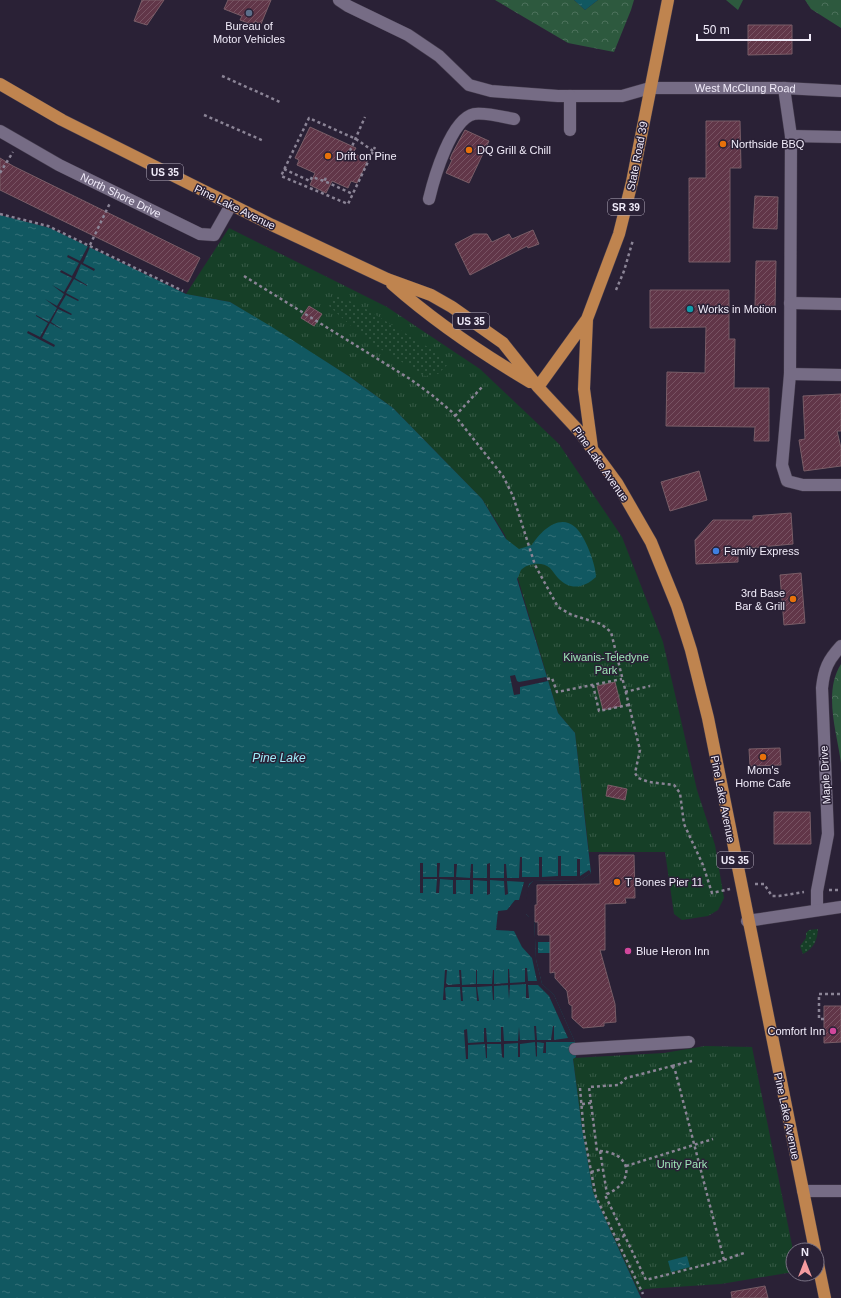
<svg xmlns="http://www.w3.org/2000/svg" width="841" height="1298" viewBox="0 0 841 1298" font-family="Helvetica,sans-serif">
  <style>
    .grass { fill: url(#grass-tufts) }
    .forest { fill: url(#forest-crowns) }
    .garden { fill: url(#garden-dots) }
    .water { fill: url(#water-ripples) }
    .pier { fill: #2a2136 }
    .building { fill: url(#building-hatch); stroke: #795d67 }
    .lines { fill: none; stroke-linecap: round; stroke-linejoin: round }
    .minor-casing { stroke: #443c4d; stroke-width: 13 }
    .major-casing { stroke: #443c4d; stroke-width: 13 }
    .path { stroke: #8b8496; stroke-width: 2.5; stroke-dasharray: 3 3; stroke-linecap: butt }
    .minor { stroke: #766c85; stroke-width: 12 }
    .major { stroke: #bf844f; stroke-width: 12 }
    .service-dot { fill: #5c6f8a; stroke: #2a2136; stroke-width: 1.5 }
    .food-dot { fill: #e8710a; stroke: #2a2136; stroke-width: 1.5 }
    .culture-dot { fill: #0f9aa8; stroke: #2a2136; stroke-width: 1.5 }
    .shop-dot { fill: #3f7fe0; stroke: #2a2136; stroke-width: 1.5 }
    .hotel-dot { fill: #d1479c; stroke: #2a2136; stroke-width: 1.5 }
    .labels { text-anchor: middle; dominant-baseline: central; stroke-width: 3; stroke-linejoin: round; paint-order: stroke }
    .shield { fill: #2a2136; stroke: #b5aebe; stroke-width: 1 }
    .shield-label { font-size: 10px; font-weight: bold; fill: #f0ebf9 }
    .poi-label { font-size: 11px; fill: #f0ebf9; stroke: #2a2136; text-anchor: start }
    .street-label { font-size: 11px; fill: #f0ebf9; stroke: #2a2136 }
    .park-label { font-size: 11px; fill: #9de5b6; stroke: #2a2136 }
    .water-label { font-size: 12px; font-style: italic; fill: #9fecf9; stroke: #2a2136 }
  </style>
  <defs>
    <pattern id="grass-tufts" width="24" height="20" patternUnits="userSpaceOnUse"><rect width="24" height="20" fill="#163f27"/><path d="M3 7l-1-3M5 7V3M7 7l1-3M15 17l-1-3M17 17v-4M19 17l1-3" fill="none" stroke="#385b47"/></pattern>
    <pattern id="forest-crowns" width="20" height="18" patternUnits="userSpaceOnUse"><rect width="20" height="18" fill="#2d593e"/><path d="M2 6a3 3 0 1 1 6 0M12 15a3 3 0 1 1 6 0" fill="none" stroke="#4c715b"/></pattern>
    <pattern id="garden-dots" width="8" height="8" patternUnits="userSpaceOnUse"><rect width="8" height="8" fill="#163f27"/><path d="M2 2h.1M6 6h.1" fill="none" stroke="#385b47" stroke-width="1.8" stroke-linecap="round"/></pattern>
    <pattern id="water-ripples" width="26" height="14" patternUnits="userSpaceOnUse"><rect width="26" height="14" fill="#115861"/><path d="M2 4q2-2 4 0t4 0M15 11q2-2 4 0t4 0" fill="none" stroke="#347078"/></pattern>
    <pattern id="building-hatch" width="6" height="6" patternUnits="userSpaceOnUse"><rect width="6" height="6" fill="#613648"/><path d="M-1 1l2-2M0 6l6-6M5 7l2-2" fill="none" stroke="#785363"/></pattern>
  </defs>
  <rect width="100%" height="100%" fill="#2a2136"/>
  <path class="grass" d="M229 228 387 307 480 369 559 444 622 537 663 642 697 790 715 845 724 898 718 910 708 916 682 920 674 914 665 852H589L575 733 558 713 505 535 482 499 393 408 350 377 230 302 186 294Z
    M705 1046 752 1047 793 1250V1272L721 1284 645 1289 639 1292 593 1192 582 1128 573 1058 664 1053Z"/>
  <path class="forest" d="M495 0H574L585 10 598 0H634L631 10 614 52 568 43Z
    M726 0H743L738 10Z
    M805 0H841V28L811 9Z
    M841 664V763C837 733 823 692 841 664Z"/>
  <path class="garden" d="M337 295 366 309 439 354 448 364 438 374 425 376 369 342 329 306 331 299Z
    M818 929C817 941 814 948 803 954L800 946 806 938V933L809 930Z"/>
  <path class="water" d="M574 0H598L585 10Z
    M0 215 50 228 186 294 230 302 272 327 350 377 393 408 482 499 506 539 519 549 532 545C540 532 559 513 575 527 585 535 596 565 596 577 584 588 570 591 558 578 555 575 553 571 550 568 543 561 527 563 521 570 520 572 519 576 517 579L558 713 575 733 591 873 581 880 533 881C524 888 526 903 526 914L529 917H534L536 959 542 984 554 995 575 1042 576 1057 573 1059 582 1128 593 1192 641 1298H0Z
    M538 942H561V953H538Z
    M687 1256 690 1267 671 1272 668 1261Z"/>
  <path class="pier" d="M88 246 90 247 83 263 95 269 94 271 81 264 75 278 87 285V286L74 279 66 293 79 300 78 301 66 295 59 307 72 314 71 315 58 309 51 322 63 330 50 323 42 338 55 345 54 347 27 333 28 331 40 337 48 323 36 316V315L49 322 57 308 45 299 57 306 64 294 52 285 64 292 72 278 60 272 61 270 72 276 79 263 67 257 68 255 80 261Z
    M515 675 517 681 519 682 546 677 548 681 520 687V694L514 695 510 676Z
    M558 856H561V876H577V859H580V876L589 870 591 873 581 880 533 881 529 884 526 899V914L529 917H534L536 959 542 984 554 995 575 1042H546V1053H543L544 1043 537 1042V1056L536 1057 535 1042 520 1044V1057H518V1043L504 1044V1058L502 1057 501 1044H487V1058H486L485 1044 468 1045V1059H466L464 1030 467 1029 468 1043 484 1042V1028H486L487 1042H501V1027H503L504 1041H518L519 1027 520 1040H535L534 1026H536L537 1040H551L553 1026H554V1040L568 1038 549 996 538 985H528L529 998H526V984L510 985 509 999 508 985 494 986V1000H493L492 986 477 987 479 1001H477L476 987H462L463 1001H461L460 987H447L445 988 446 1000H443L445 970H447L446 983 448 985 460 984 459 970H461L462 985 476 984V970H477V984H492L493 970H494V984L508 983V969H509L510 983 525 982V968H527L528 981H537L532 958 522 947 514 931 496 930 498 911 507 910 515 900H519L524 882 507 881 508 894 505 895 504 881 490 880V894L487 895V881L473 880V894H470V880H456V894H453V880L440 879 439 893H436L437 879H423V893H420V863H423V877H437V863H440L439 877H454V864H457L456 877 470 878 471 864H473V878H487V864L490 863V878H504V864H506L507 878H519L520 857H522V877H539V857H542V877L558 876Z"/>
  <path class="building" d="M142 0H164L147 25 134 21Z
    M228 0H271L261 24 255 21 253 25 240 20 242 16 224 9Z
    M748 25H792V54L748 55Z
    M706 121H740L741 168H730V262H689V178H706Z
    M310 127 356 148 353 153 368 160 357 183 351 181 348 188 332 181 326 193 310 185 315 173 297 165 299 160 295 158Z
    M465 130 489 141 469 183 446 173 452 160 450 159 452 154Z
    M0 158 13 166 200 258 188 282 0 190Z
    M755 196 778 197 777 229 753 228Z
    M533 230 539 244 528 248 527 246 470 275 455 244 474 234H487L492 242 509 234 512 239Z
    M756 261H776L775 306H755Z
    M650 290H729V339H735L734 388H769V441H754L755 427 666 426 667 372 705 373 706 327 650 328Z
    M309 306 322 314 314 326 301 318Z
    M841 394V431H837L841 448V466L804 471 799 440 805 439 803 396Z
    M699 471 707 500 670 511 661 482Z
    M791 513 793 544 738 549V562L696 564 695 540 713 520H753V516Z
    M801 573 805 623 784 625 780 575Z
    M615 682 621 706 603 710 597 686Z
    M780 748 781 765 750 766 749 749Z
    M608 785 627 789 625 800 606 796Z
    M774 812H810L811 844H774Z
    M599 855H634L635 898H625L626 903 605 904V950H600L615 1004 616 1022 604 1023V1026L583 1028 572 1018V1006L569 1004 567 991 555 978V972L550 973V935H538V922H535V905H537V885L600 884Z
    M824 1006H841V1042L824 1043Z
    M765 1286 768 1298H732L731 1292Z"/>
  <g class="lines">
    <g class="minor-casing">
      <g id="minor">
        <path id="s1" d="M339 0 348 6 408 35 439 56 469 85 491 91 558 96H622L650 88H784L841 91"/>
        <path d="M784 88 791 136 790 374 782 465 787 481 803 485H841"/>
        <path d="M570 130V96"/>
        <path id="s2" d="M0 131 59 165 200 234 214 235 231 205"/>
        <path d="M791 136 841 137"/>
        <path d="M429 199C434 178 451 119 474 114 483 112 504 117 514 119"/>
        <path d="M790 303 841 304"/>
        <path d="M790 374 841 375"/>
        <path d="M817 910V891L828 834 822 688C824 669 828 660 841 646"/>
        <path d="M747 921 841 907"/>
        <path d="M575 1049 689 1042"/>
        <path d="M803 1191H841"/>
      </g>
    </g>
    <g class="major-casing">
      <path id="major" d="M0 84 62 120 272 225 387 279 431 295 452 307 503 343 538 387 578 430 617 483 651 542 677 606 691 650 708 718 815 1250
        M392 284C435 322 481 353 530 382
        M587 319 584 389 592 448
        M538 387 587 319 619 234 632 182 668 0
        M817 1259 825 1298"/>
    </g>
    <path class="path" d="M222 76 280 102
      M204 115 264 141
      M350 151 365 117
      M373 151 356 139 309 118 281 176 348 204 375 147
      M284 169 310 181 312 177 324 181
      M0 173 13 152
      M326 178 324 181 353 194
      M0 214 48 226 183 291
      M90 245 110 203
      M244 276 410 379 432 395 452 412 503 476 513 496 535 565 558 607 572 615 601 624 611 632 640 750 635 773 638 778 649 782 674 785 680 793 684 824 703 865 712 893 730 889
      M616 290 624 271 633 240
      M455 416 483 386
      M547 679 552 678 557 692 622 679
      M593 685 599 711 628 705
      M625 692 650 686
      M755 884H764L772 896H779L804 892
      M829 890H841
      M824 1019H819V994H841
      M672 1066 675 1070 724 1260 646 1280 605 1195C637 1182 632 1151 597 1151L589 1087 619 1085 626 1078Z
      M672 1066 692 1061
      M580 1088 584 1134 596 1197 643 1294
      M582 1104 591 1103
      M600 1151 607 1194
      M626 1166 713 1139
      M591 1172 603 1169
      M617 1240 624 1236
      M724 1260 744 1253"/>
    <use href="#minor" class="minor"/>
    <use href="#major" class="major"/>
  </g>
  <circle class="service-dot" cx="249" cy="13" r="4"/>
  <g class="food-dot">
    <circle cx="723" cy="144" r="4"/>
    <circle cx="469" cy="150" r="4"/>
    <circle cx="328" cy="156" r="4"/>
    <circle cx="793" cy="599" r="4"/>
    <circle cx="763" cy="757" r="4"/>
    <circle cx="617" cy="882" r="4"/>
  </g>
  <circle class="culture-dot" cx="690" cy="309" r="4"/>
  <circle class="shop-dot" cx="716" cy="551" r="4"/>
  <g class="hotel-dot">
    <circle cx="628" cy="951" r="4"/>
    <circle cx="833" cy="1031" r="4"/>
  </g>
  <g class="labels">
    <g class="shield">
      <rect x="147" y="164" width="36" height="16" rx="3"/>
      <rect x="608" y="199" width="36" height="16" rx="3"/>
      <rect x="453" y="313" width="36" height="16" rx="3"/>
      <rect x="717" y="852" width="36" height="16" rx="3"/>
    </g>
    <g class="shield-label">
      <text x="165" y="172">US 35</text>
      <text x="626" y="207">SR 39</text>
      <text x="471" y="321">US 35</text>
      <text x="735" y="860">US 35</text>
    </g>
    <g class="poi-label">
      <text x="249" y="26" text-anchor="middle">Bureau of<tspan x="249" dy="13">Motor Vehicles</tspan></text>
      <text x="731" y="144">Northside BBQ</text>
      <text x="477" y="150">DQ Grill &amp; Chill</text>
      <text x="336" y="156">Drift on Pine</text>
      <text x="698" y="309">Works in Motion</text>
      <text x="724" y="551">Family Express</text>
      <text x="785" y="593" text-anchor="end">3rd Base<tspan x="785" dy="13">Bar &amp; Grill</tspan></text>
      <text x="763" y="770" text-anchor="middle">Mom's<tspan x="763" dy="13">Home Cafe</tspan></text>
      <text x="625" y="882">T Bones Pier 11</text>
      <text x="636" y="951">Blue Heron Inn</text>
      <text x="825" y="1031" text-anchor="end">Comfort Inn</text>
    </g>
    <g class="street-label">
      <text stroke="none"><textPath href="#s1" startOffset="435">West McClung Road</textPath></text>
      <text transform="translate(637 156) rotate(-79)">State Road 39</text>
      <text stroke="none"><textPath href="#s2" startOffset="137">North Shore Drive</textPath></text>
      <text transform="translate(235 207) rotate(26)">Pine Lake Avenue</text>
      <text transform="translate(601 464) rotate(55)">Pine Lake Avenue</text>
      <text transform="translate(825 775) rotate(-93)">Maple Drive</text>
      <text transform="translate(723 799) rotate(79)">Pine Lake Avenue</text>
      <text transform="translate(787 1116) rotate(78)">Pine Lake Avenue</text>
    </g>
    <g class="park-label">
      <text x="606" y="657">Kiwanis-Teledyne<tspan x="606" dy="13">Park</tspan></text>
      <text x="682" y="1164">Unity Park</text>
    </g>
    <g class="water-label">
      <text x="279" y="758">Pine Lake</text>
    </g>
  </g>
  <g transform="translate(805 1262)"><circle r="19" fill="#2a2136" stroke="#797284"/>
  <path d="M0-3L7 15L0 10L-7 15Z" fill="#f59b9f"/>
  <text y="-6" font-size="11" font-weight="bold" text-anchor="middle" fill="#f0ebf9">N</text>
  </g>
  <path d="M697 34v6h113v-6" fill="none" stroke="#f0ebf9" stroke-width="2"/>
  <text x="703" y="34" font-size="12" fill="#f0ebf9" stroke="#2a2136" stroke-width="3" paint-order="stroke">50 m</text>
</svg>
